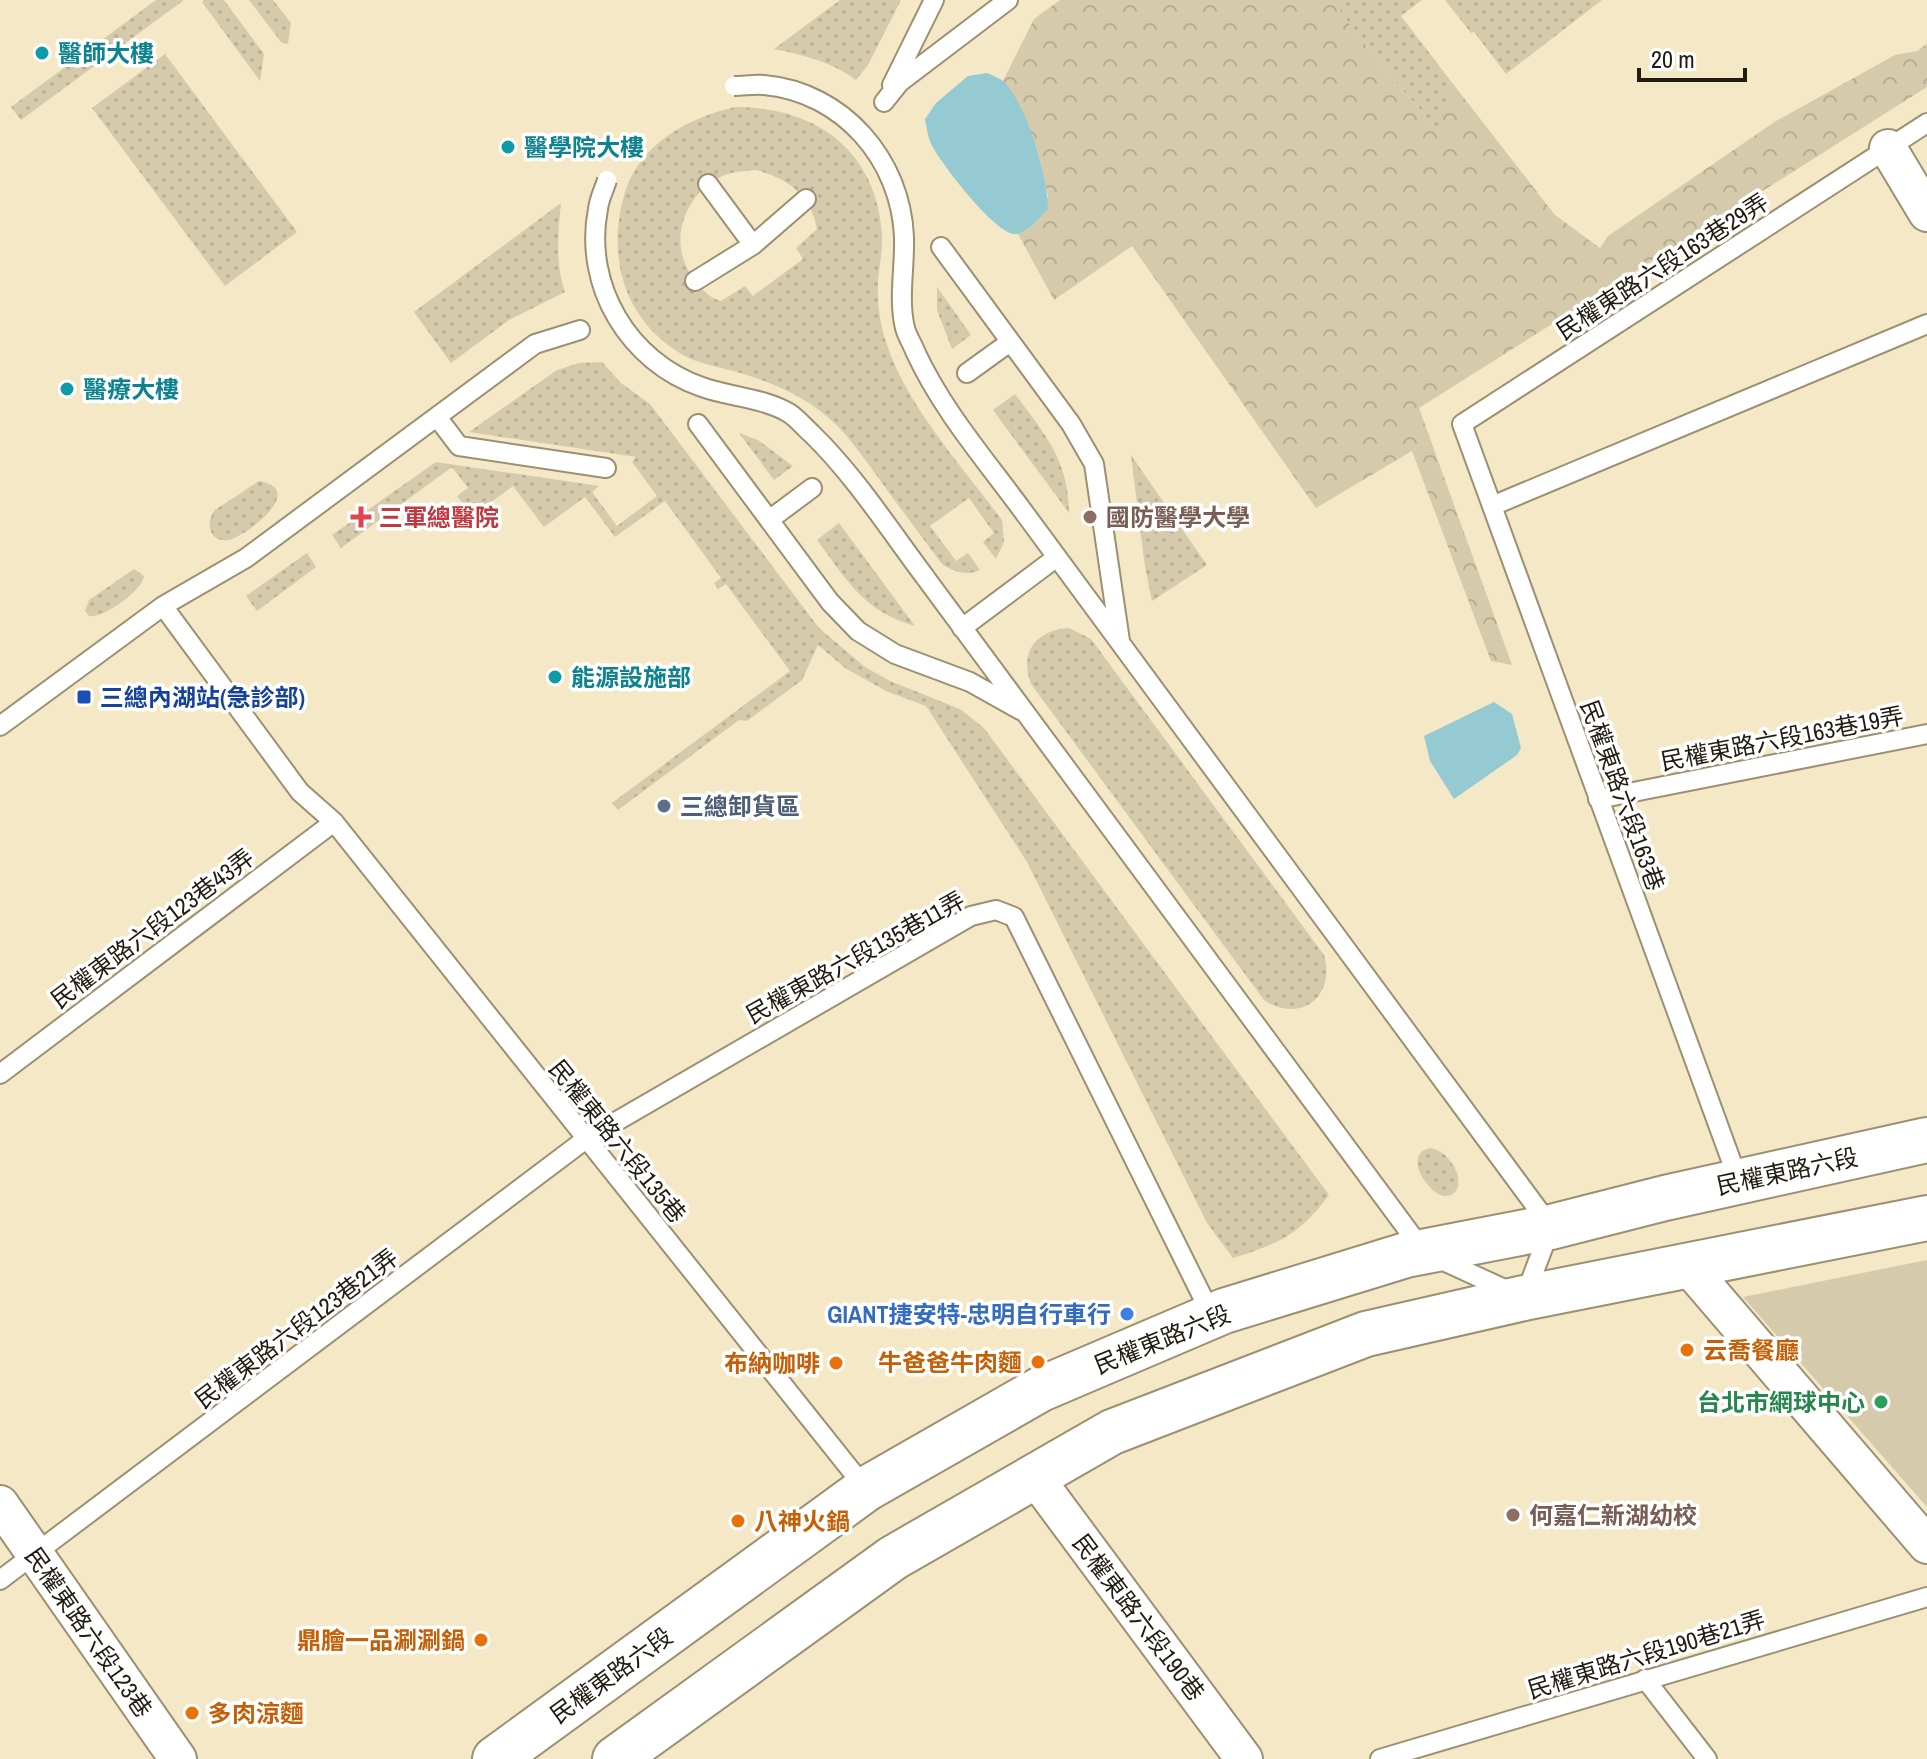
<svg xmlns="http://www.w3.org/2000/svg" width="1927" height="1759" viewBox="0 0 1927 1759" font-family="'Archivo Narrow','Noto Sans TC',sans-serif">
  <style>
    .grass { fill: url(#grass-dots); fill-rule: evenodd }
    .forest { fill: url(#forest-crowns) }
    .park { fill: #d5caac }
    .water { fill: #95cad2 }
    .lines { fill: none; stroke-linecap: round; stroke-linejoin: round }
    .lane-casing { stroke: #9c9072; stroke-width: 22 }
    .street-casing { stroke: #9c9072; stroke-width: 40 }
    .secondary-casing { stroke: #9c9072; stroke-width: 48 }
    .lane { stroke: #fff; stroke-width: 18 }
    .street { stroke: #fff; stroke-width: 36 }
    .secondary { stroke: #fff; stroke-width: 44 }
    .lane-bridge-casing { stroke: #9c9072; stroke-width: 22; stroke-linecap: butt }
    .lane-bridge { stroke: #fff; stroke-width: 18 }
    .culture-dot { fill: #0f9aa8; stroke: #fff; stroke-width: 3 }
    .health-dot { fill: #e0444e; stroke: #fff; stroke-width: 3 }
    .education-dot { fill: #8d6e63; stroke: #fff; stroke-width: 3 }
    .transit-dot { fill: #1a4fb4; stroke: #fff; stroke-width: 3 }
    .service-dot { fill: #5c6f8a; stroke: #fff; stroke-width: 3 }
    .shop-dot { fill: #3f7fe0; stroke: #fff; stroke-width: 3 }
    .food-dot { fill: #e8710a; stroke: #fff; stroke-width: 3 }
    .leisure-dot { fill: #2e9e5b; stroke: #fff; stroke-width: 3 }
    .labels { text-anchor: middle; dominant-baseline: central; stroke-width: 7; stroke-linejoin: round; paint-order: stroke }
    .culture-label { font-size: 24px; font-weight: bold; fill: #0d838f; stroke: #fff; text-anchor: start }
    .street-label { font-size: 24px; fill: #211c10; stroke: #fff }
    .health-label { font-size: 24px; font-weight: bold; fill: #be3a42; stroke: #fff; text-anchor: start }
    .education-label { font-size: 24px; font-weight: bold; fill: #785e54; stroke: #fff; text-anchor: start }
    .transit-label { font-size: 24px; font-weight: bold; fill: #164399; stroke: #fff; text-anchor: start }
    .service-label { font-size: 24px; font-weight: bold; fill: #4e5e75; stroke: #fff; text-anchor: start }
    .shop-label { font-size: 24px; font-weight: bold; fill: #366cbe; stroke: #fff; text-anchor: end }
    .food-label { font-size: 24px; font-weight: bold; fill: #c56008; stroke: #fff; text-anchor: start }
    .leisure-label { font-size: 24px; font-weight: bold; fill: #27864d; stroke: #fff; text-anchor: end }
  </style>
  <defs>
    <pattern id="grass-dots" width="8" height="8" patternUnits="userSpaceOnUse" patternTransform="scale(2)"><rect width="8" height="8" fill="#d5caac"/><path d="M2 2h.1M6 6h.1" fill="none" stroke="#b7ad93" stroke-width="1.8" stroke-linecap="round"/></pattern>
    <pattern id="forest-crowns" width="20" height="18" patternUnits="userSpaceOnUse" patternTransform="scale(2)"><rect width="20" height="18" fill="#d5caac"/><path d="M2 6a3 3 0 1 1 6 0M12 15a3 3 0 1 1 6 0" fill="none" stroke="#b7ad93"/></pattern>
  </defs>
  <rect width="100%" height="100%" fill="#f4e8c7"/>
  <path class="grass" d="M156 0H184L21 120 11 107Z
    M204 0H224L264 54 260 81 202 2Z
    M249 0H273L291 23 288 44 281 42Z
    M840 0H901L868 65 856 80C832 62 803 55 774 49Z
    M1331 0H1422L1401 16 1450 80 1441 133 1392 78Z
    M1445 0H1602L1506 74 1474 32 1471 33Z
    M165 54 297 232 225 286 92 108Z
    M735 107C815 107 876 149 882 234 883 250 879 266 878 282 877 302 880 324 886 342 907 407 962 466 1002 520L1004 542 996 559 983 542 994 533 969 498 930 526 956 561 968 553 980 570C967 576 954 572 942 564 920 535 898 505 877 476 863 457 849 436 831 420 805 396 773 383 740 373 721 367 701 365 683 355 623 320 606 255 625 192 641 143 688 118 735 107ZM756 170C788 178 811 196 817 229L796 248 803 259 753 296 745 286 721 301C707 297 697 285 690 273 667 237 688 190 725 175 735 171 746 171 756 170Z
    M561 203C558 234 555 263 565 292L509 320 451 363 414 312Z
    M937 287 971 335 952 349 937 310Z
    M602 362 621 383 650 404 819 628 865 667 890 681 960 709 984 728 1329 1195C1299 1235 1280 1243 1233 1258L1207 1223 1027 862 926 706 886 691 845 668 818 645 802 680 747 721 739 720 618 810 612 803 790 671 726 584 718 589 714 583 721 578 665 501 615 537 585 497 544 527 513 486 472 516 457 496 468 488 452 467 341 548 332 535 436 462 599 486 592 492 617 526 657 496 632 462 636 457 469 432 557 370 579 363Z
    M1015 394C1044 433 1069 461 1069 513L993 410Z
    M739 433 758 440 793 466 774 480Z
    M1131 455 1207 565 1152 601 1145 567Z
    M259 481C309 489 244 538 228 540 209 543 205 522 215 510Z
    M839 523 915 626C863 611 848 581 817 540Z
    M307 553 316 567 257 611 246 596Z
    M134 569 144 576C143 590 103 619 89 616L85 611 89 600Z
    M1069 628 1091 639 1324 955C1336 997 1300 1024 1264 1000L1031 684C1019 652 1036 630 1069 628Z
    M1430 1148C1440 1150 1445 1154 1451 1162 1471 1189 1447 1209 1429 1186 1421 1177 1416 1169 1418 1157L1422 1151Z"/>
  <path class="forest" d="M1060 0H1331L1392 78 1440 132 1450 80 1555 215 1600 248 1608 236 1776 121 1895 55 1917 51 1927 44V87L1419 408 1512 665 1491 661 1412 451 1316 508 1132 246 1054 300 1018 234 1034 223 1048 197 1038 152 1020 109 1003 81 1034 19Z"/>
  <path class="park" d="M1927 1260V1507L1743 1297Z"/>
  <path class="water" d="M987 73C993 76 1000 78 1004 82 1027 105 1048 177 1048 209 1040 217 1026 235 1014 234 994 232 944 167 934 149 928 140 927 129 925 119L936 103 968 76Z
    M1494 702 1512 714 1521 748 1517 755 1454 799 1430 761 1424 736Z"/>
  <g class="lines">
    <g class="lane-casing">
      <path id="lane" d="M892 85 934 0
        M884 102 900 82 1008 0
        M708 184 753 245
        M941 247 1071 424 1094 464 1120 641
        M695 281 753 245 806 199
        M967 373 1010 342
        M437 417 459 446 606 468
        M698 424 830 602 858 631 895 654 970 682 1020 710
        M1492 506 1927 324
        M769 520 812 488
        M925 577 1424 1252 1524 1298 1551 1227 1020 507
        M163 606 300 792 334 822 866 1489
        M962 628 1057 557
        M0 726 163 606 246 558 535 344 580 330
        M1598 799 1927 734
        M0 1074 334 822
        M1739 1182 1462 424 1927 123
        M0 1580 586 1139 971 916 996 910 1014 917 1212 1316
        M1645 1679 1707 1759
        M1380 1759 1927 1597"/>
    </g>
    <g class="street-casing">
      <path id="street" d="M1888 148 1927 213
        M1687 1265 1927 1545
        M1034 1476 1244 1759
        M0 1504 178 1759"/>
    </g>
    <g class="secondary-casing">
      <path id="secondary" d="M495 1759 866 1489 1041 1389 1224 1311 1406 1255 1551 1227 1665 1198 1927 1140
        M615 1759 893 1558 1112 1432 1366 1334 1524 1298 1927 1218"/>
    </g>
    <use href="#lane" class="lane"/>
    <use href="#street" class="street"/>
    <use href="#secondary" class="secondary"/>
    <g class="lane-bridge-casing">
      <path id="lane-bridge" d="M734 86C744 86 754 84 764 85 843 92 901 160 904 237 905 267 898 299 905 328 907 336 912 343 915 351 941 408 983 457 1020 507
        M607 180C604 190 599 199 598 209 583 286 629 362 702 387 730 397 764 398 789 413 797 418 805 428 812 434 855 476 889 529 925 577"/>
    </g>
    <use href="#lane-bridge" class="lane-bridge"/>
  </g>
  <g class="culture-dot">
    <circle cx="42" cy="53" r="8"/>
    <circle cx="508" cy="147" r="8"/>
    <circle cx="67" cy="389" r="8"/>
    <circle cx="555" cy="677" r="8"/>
  </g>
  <path class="health-dot" d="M357 505h8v8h8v8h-8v8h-8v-8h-8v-8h8z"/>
  <g class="education-dot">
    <circle cx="1090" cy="517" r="8"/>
    <circle cx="1513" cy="1515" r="8"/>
  </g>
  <rect class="transit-dot" x="76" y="689" width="16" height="16" rx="4"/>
  <circle class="service-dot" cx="664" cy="806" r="8"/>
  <circle class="shop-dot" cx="1127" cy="1314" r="8"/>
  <g class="food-dot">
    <circle cx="1687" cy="1350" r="8"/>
    <circle cx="1038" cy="1362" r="8"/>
    <circle cx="836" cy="1363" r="8"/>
    <circle cx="738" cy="1521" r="8"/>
    <circle cx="481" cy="1640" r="8"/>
    <circle cx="192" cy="1713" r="8"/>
  </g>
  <circle class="leisure-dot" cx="1881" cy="1402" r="8"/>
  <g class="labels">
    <g class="culture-label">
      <text x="58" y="53">醫師大樓</text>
      <text x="524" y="147">醫學院大樓</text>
      <text x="83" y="389">醫療大樓</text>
      <text x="571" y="677">能源設施部</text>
    </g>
    <g class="street-label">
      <text transform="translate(1662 266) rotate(-33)">民權東路六段163巷29弄</text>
      <text transform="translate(1782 738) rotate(-11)">民權東路六段163巷19弄</text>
      <text transform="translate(1623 795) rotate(70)">民權東路六段163巷</text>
      <text transform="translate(152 928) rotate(-37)">民權東路六段123巷43弄</text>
      <text transform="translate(855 957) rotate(-29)">民權東路六段135巷11弄</text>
      <text transform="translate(618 1141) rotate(51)">民權東路六段135巷</text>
      <text transform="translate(1787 1171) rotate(-12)">民權東路六段</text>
      <text transform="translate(296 1328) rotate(-37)">民權東路六段123巷21弄</text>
      <text transform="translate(1162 1339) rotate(-22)">民權東路六段</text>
      <text transform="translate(1139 1617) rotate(53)">民權東路六段190巷</text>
      <text transform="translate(89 1632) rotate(55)">民權東路六段123巷</text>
      <text transform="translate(1646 1654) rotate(-17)">民權東路六段190巷21弄</text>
      <text transform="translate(611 1675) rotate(-36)">民權東路六段</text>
    </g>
    <g class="health-label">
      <text x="379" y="517">三軍總醫院</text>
    </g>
    <g class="education-label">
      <text x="1106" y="517">國防醫學大學</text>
      <text x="1529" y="1515">何嘉仁新湖幼校</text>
    </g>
    <g class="transit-label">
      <text x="100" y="697">三總內湖站(急診部)</text>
    </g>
    <g class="service-label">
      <text x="680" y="806">三總卸貨區</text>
    </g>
    <g class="shop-label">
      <text x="1111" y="1314">GIANT捷安特-忠明自行車行</text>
    </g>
    <g class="food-label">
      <text x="1703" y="1350">云喬餐廳</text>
      <text x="1022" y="1362" text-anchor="end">牛爸爸牛肉麵</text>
      <text x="820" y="1363" text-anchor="end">布納咖啡</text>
      <text x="754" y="1521">八神火鍋</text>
      <text x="465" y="1640" text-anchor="end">鼎膾一品涮涮鍋</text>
      <text x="208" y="1713">多肉涼麵</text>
    </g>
    <g class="leisure-label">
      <text x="1865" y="1402">台北市網球中心</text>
    </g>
  </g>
  <path d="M1639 68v12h106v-12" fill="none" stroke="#211c10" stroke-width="4"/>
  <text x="1651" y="68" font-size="24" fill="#211c10" stroke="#ffffff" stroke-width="6" paint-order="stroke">20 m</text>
</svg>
